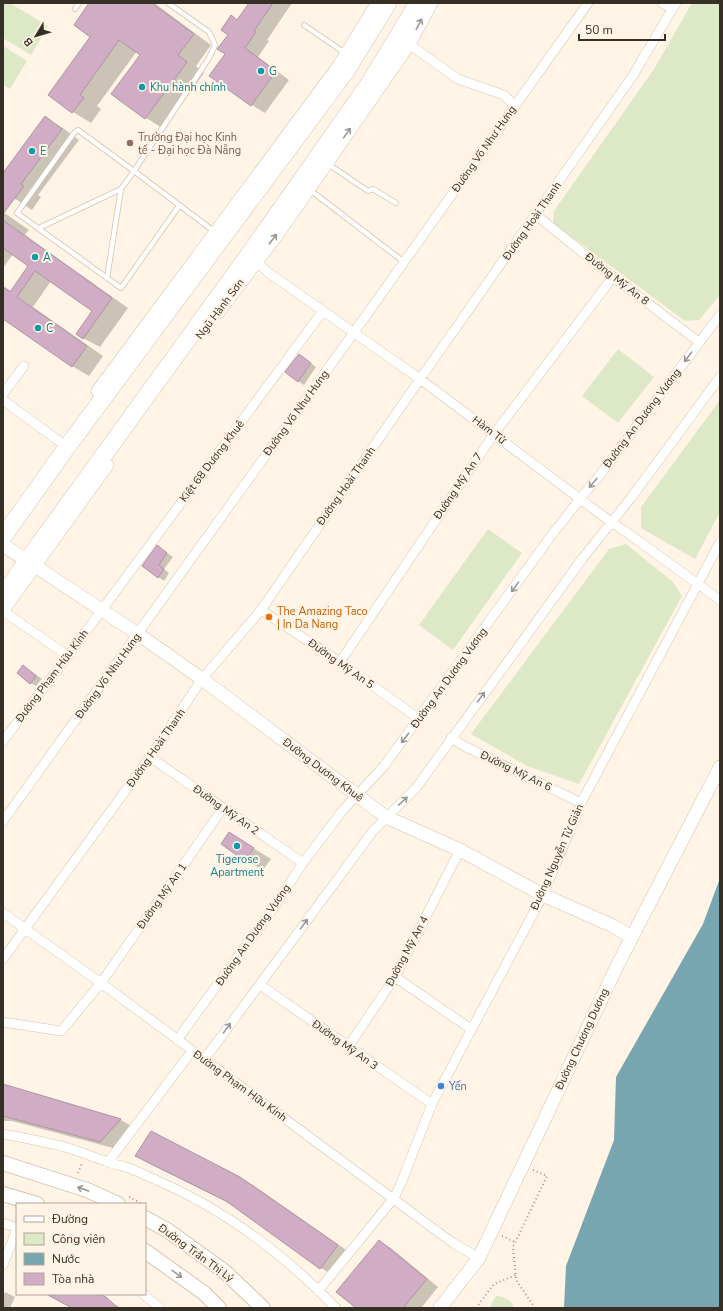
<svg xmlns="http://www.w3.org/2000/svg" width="723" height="1311" viewBox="0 0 723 1311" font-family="'Nunito Sans',sans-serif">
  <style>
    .green { fill: #dce8c6 }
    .water { fill: #77a6b1 }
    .shadow { fill: #0003 }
    .building { fill: #d1adc5; stroke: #ad93a4 }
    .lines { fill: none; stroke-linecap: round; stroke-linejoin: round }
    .lane-casing { stroke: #d4c3ab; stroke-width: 6 }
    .street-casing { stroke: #d4c3ab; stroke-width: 10 }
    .secondary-casing { stroke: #d4c3ab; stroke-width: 14 }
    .primary-casing { stroke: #d4c3ab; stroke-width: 16 }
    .highway-casing { stroke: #d4c3ab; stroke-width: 18 }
    .path { stroke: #a1988b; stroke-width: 2; stroke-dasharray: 1 3; stroke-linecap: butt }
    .lane { stroke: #fff; stroke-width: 4.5 }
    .street { stroke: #fff; stroke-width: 9 }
    .secondary { stroke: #fff; stroke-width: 13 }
    .primary { stroke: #fff; stroke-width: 14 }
    .highway { stroke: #fff; stroke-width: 17 }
    .oneway { stroke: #9a9792 }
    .culture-dot { fill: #0f9aa8; stroke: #fff4e5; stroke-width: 1.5 }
    .education-dot { fill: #8d6e63; stroke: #fff4e5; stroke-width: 1.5 }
    .food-dot { fill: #e8710a; stroke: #fff4e5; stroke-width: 1.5 }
    .shop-dot { fill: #3f7fe0; stroke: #fff4e5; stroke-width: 1.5 }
    .labels { text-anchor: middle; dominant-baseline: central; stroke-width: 4; stroke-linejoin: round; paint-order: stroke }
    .culture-label { font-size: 11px; fill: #0d838f; stroke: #fff4e5; text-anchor: start }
    .education-label { font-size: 11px; fill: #785e54; stroke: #fff4e5; text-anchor: start }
    .street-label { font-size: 11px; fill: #362f25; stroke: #fff4e5 }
    .food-label { font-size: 11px; fill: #c56008; stroke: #fff4e5; text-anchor: start }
    .shop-label { font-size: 11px; fill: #366cbe; stroke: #fff4e5; text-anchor: start }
  </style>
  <rect width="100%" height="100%" fill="#fff4e5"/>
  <path class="green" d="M3 3H10L48 26 31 55 3 38Z
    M692 3H720V295L699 320 685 321 553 223 554 211 654 69Z
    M3 46 27 61 10 89 3 85Z
    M618 349 654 377 618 423 582 396Z
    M720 400V512L695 559 641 528V507Z
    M488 529 522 553 453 650 419 625Z
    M626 544 673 582 682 596 579 784 527 766 471 734 609 549Z
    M496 1296C503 1296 512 1300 514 1308H489Z"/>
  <path class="water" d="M720 878V1308H564L566 1266 614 1140 616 1077 703 924Z"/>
  <path class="shadow" d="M90 3H154L211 45 196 66 204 73 164 129 146 118 112 94 141 54 137 51 97 106 101 109 91 123 73 112 49 95 91 36Z
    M250 3H292L267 40 269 41 258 57 289 80 265 113 252 105 226 54 231 17 238 21Z
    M45 118 63 128 79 140 38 195 41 197 32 210 3 191V174Z
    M3 212 29 230 25 235 128 308 100 347 83 338 93 311 51 281 33 307 103 356 89 376 72 366 3 317V286L11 291 29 265 13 254 3 268Z
    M305 359 316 367 304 385 298 381Z
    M163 550 173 557 164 569 169 573 164 581 143 566Z
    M24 666 42 679 36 686 30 683Z
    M247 844 271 859 263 870 245 860Z
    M3 1086 121 1120 133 1127 113 1148 12 1121H3Z
    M148 1163 240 1178 253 1185 349 1252 333 1275 321 1268 231 1204Z
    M379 1241 391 1248 438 1287 421 1308H358Z
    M5 1292 15 1297 10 1308H3V1297Z
    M47 1294H97L121 1308H73Z"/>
  <path class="building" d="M89 3H152L194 34 178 55 187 62 145 119 111 94 140 55 119 40 80 95 84 98 72 113 48 95 90 37 74 25Z
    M249 3H273L254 31 256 32 245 48 276 71 251 106 209 76 225 54 217 49 228 35 221 30 231 15 237 20Z
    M45 116 62 129 21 184 24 186 3 214V173Z
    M3 220 112 298 83 339 76 334 92 311 35 271 17 297 87 346 72 367 3 319V287L10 292 28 266 3 248Z
    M299 354 311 363 298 382 285 372Z
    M157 545 167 553 159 565 164 569 158 578 142 566Z
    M23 665 36 676 30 684 17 673Z
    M229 832 254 848 245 861 221 844Z
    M3 1084 121 1119 100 1142 3 1116Z
    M151 1131 240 1177 338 1245 320 1269 226 1201 135 1156Z
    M379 1240 427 1279 403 1308H356L336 1292Z
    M46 1294H99L106 1297 118 1308H72Z"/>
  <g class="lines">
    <g class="lane-casing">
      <path id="lane" d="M168 3 209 32 215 45 209 58 134 171 215 232
        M75 9 79 3
        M304 25 345 53
        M328 164 368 191 373 189 396 203
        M310 190 404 262
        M39 228 121 189 134 171 78 130 74 133 17 213 121 288 179 206
        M107 278 121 189"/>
    </g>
    <g class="street-casing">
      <path id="street" d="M662 3 672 9
        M409 44 458 79 504 95 515 106
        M536 215 613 277 699 342
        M256 262 269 273 420 379 611 522 629 534 720 600
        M3 394 24 366
        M3 400 67 447
        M261 610 340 662 419 719
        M3 611 68 656
        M340 662 494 434 613 277
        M451 738 464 746 581 803
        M3 741 56 672 323 311
        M150 757 303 863
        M3 821 365 317 588 3
        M3 913 101 983 453 1243 479 1258
        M3 959 150 757 202 679 261 610 420 379 632 77 676 3
        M395 977 471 1029
        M260 985 432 1104
        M3 1022 61 1031 101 983 223 808
        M177 1040 272 910 303 863 343 810 384 766 551 536 580 499 600 475 720 315
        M348 1047 395 977 460 850
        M204 1060 373 831 416 788 582 559 631 498 720 377
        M3 1134C25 1138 47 1142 68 1148 81 1152 93 1157 105 1161 112 1164 119 1165 126 1167 135 1170 145 1175 154 1179 222 1208 284 1254 336 1308
        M108 1162 192 1051
        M3 1223 17 1228
        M3 1265 17 1229
        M318 1291 394 1198 400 1186 432 1104 543 895 581 803 720 542
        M143 1294 160 1308"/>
    </g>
    <g class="secondary-casing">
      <path id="secondary" d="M218 312 276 236 409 44 431 3
        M98 391 339 66 378 3
        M3 545 138 634 202 679 386 817 460 850 543 895 613 926 632 937
        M3 610 107 465
        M440 1308 479 1258 617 966 720 767"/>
    </g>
    <g class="primary-casing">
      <path id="primary" d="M3 1163 87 1190 118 1204
        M3 1194 37 1204
        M145 1218 167 1230 224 1271 263 1308
        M145 1251 204 1293 219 1308"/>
    </g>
    <g class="highway-casing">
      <path id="highway" d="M3 537 67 447 346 71 388 3
        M3 596 27 561 248 256 369 84 418 3"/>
    </g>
    <path class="path" d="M533 1170 547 1176 513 1247 516 1280 535 1308
      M78 1173 82 1163
      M129 1197 143 1204
      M502 1236 515 1242
      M476 1308 494 1284 516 1275"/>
    <use href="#lane" class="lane"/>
    <use href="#street" class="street"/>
    <use href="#secondary" class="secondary"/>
    <use href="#primary" class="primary"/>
    <use href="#highway" class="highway"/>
  </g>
  <defs><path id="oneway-shaft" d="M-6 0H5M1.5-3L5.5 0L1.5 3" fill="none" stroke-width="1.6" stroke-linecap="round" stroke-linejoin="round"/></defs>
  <g class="oneway">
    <use href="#oneway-shaft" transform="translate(419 24) rotate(-62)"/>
    <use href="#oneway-shaft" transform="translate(347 133) rotate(-55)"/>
    <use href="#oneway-shaft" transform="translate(273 239) rotate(-53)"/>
    <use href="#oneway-shaft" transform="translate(688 357) rotate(127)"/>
    <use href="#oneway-shaft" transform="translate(593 483) rotate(131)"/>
    <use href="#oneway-shaft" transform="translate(515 587) rotate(126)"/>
    <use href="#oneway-shaft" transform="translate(481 697) rotate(-54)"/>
    <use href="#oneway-shaft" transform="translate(405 738) rotate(127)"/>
    <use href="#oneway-shaft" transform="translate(403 801) rotate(-44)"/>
    <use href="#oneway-shaft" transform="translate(304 924) rotate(-54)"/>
    <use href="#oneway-shaft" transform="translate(227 1028) rotate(-54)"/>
    <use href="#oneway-shaft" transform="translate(83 1189) rotate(-161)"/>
    <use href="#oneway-shaft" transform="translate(177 1274) rotate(36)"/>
  </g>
  <g class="culture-dot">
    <circle cx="261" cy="71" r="4"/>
    <circle cx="142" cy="87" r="4"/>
    <circle cx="32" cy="151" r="4"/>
    <circle cx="35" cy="257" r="4"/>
    <circle cx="38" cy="328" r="4"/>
    <circle cx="237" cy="846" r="4"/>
  </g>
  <circle class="education-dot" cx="130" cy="143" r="4"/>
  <circle class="food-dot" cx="269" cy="617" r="4"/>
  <circle class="shop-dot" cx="441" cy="1086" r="4"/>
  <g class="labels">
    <g class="culture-label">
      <text x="269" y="71">G</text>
      <text x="150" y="87">Khu hành chính</text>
      <text x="40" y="151">E</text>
      <text x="43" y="257">A</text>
      <text x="46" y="328">C</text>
      <text x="237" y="859" text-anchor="middle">Tigerose<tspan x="237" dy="13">Apartment</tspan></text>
    </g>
    <g class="education-label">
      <text x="138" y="137">Trường Đại học Kinh<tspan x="138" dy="13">tế - Đại học Đà Nẵng</tspan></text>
    </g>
    <g class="street-label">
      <text transform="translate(484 149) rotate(-55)">Đường Võ Như Hưng</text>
      <text transform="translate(532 221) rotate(-55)">Đường Hoài Thanh</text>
      <text transform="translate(617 279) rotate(38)">Đường Mỹ An 8</text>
      <text transform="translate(220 309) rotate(-53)">Ngũ Hành Sơn</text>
      <text transform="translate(296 413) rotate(-54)">Đường Võ Như Hưng</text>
      <text transform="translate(642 418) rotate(-53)">Đường An Dương Vương</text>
      <text transform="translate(489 430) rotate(37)">Hàm Tử</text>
      <text transform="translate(212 461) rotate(-53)">Kiệt 68 Dương Khuê</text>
      <text transform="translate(346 486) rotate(-55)">Đường Hoài Thanh</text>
      <text transform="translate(458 486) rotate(-56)">Đường Mỹ An 7</text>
      <text transform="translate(341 664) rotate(35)">Đường Mỹ An 5</text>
      <text transform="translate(52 676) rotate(-53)">Đường Phạm Hữu Kính</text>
      <text transform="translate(108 676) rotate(-54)">Đường Võ Như Hưng</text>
      <text transform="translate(449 678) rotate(-54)">Đường An Dương Vương</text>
      <text transform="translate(156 748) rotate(-55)">Đường Hoài Thanh</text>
      <text transform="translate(323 770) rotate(37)">Đường Dương Khuê</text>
      <text transform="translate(516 771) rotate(26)">Đường Mỹ An 6</text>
      <text transform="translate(226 810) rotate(35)">Đường Mỹ An 2</text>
      <text transform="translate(557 857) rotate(-66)">Đường Nguyễn Tử Giản</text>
      <text transform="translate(162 896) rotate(-55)">Đường Mỹ An 1</text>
      <text transform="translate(253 935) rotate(-55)">Đường An Dương Vương</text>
      <text transform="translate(407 951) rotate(-62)">Đường Mỹ An 4</text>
      <text transform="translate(582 1039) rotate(-65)">Đường Chương Dương</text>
      <text transform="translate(345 1045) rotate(35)">Đường Mỹ An 3</text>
      <text transform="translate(240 1086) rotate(36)">Đường Phạm Hữu Kính</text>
      <text transform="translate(196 1253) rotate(36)">Đường Trần Thị Lý</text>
    </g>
    <g class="food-label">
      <text x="277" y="611">The Amazing Taco<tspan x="277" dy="13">| In Da Nang</tspan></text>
    </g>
    <g class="shop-label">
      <text x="449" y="1086">Yến</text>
    </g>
  </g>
  <rect width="723" height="1311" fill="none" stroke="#362f25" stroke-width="8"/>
  <rect x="16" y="1203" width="130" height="92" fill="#fff4e5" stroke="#afa598"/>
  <rect x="24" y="1216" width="20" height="6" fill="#ffffff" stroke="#afa598"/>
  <text x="52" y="1223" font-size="12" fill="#362f25">Đường</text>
  <rect x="24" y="1233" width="20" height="12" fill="#dce8c6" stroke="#afa598"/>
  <text x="52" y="1243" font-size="12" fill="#362f25">Công viên</text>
  <rect x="24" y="1253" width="20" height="12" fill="#77a6b1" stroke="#afa598"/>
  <text x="52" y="1263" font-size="12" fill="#362f25">Nước</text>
  <rect x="24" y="1273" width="20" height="12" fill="#d1adc5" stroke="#afa598"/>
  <text x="52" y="1283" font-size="12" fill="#362f25">Tòa nhà</text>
  <g transform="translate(36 36) rotate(232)" stroke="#fff4e5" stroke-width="3" paint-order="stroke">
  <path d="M0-3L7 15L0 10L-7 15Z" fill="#362f25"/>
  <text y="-6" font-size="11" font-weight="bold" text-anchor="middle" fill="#362f25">B</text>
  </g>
  <path d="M579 34v6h86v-6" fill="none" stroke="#362f25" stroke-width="2"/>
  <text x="585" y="34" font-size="12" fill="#362f25" stroke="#fff4e5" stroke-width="3" paint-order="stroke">50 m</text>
</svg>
